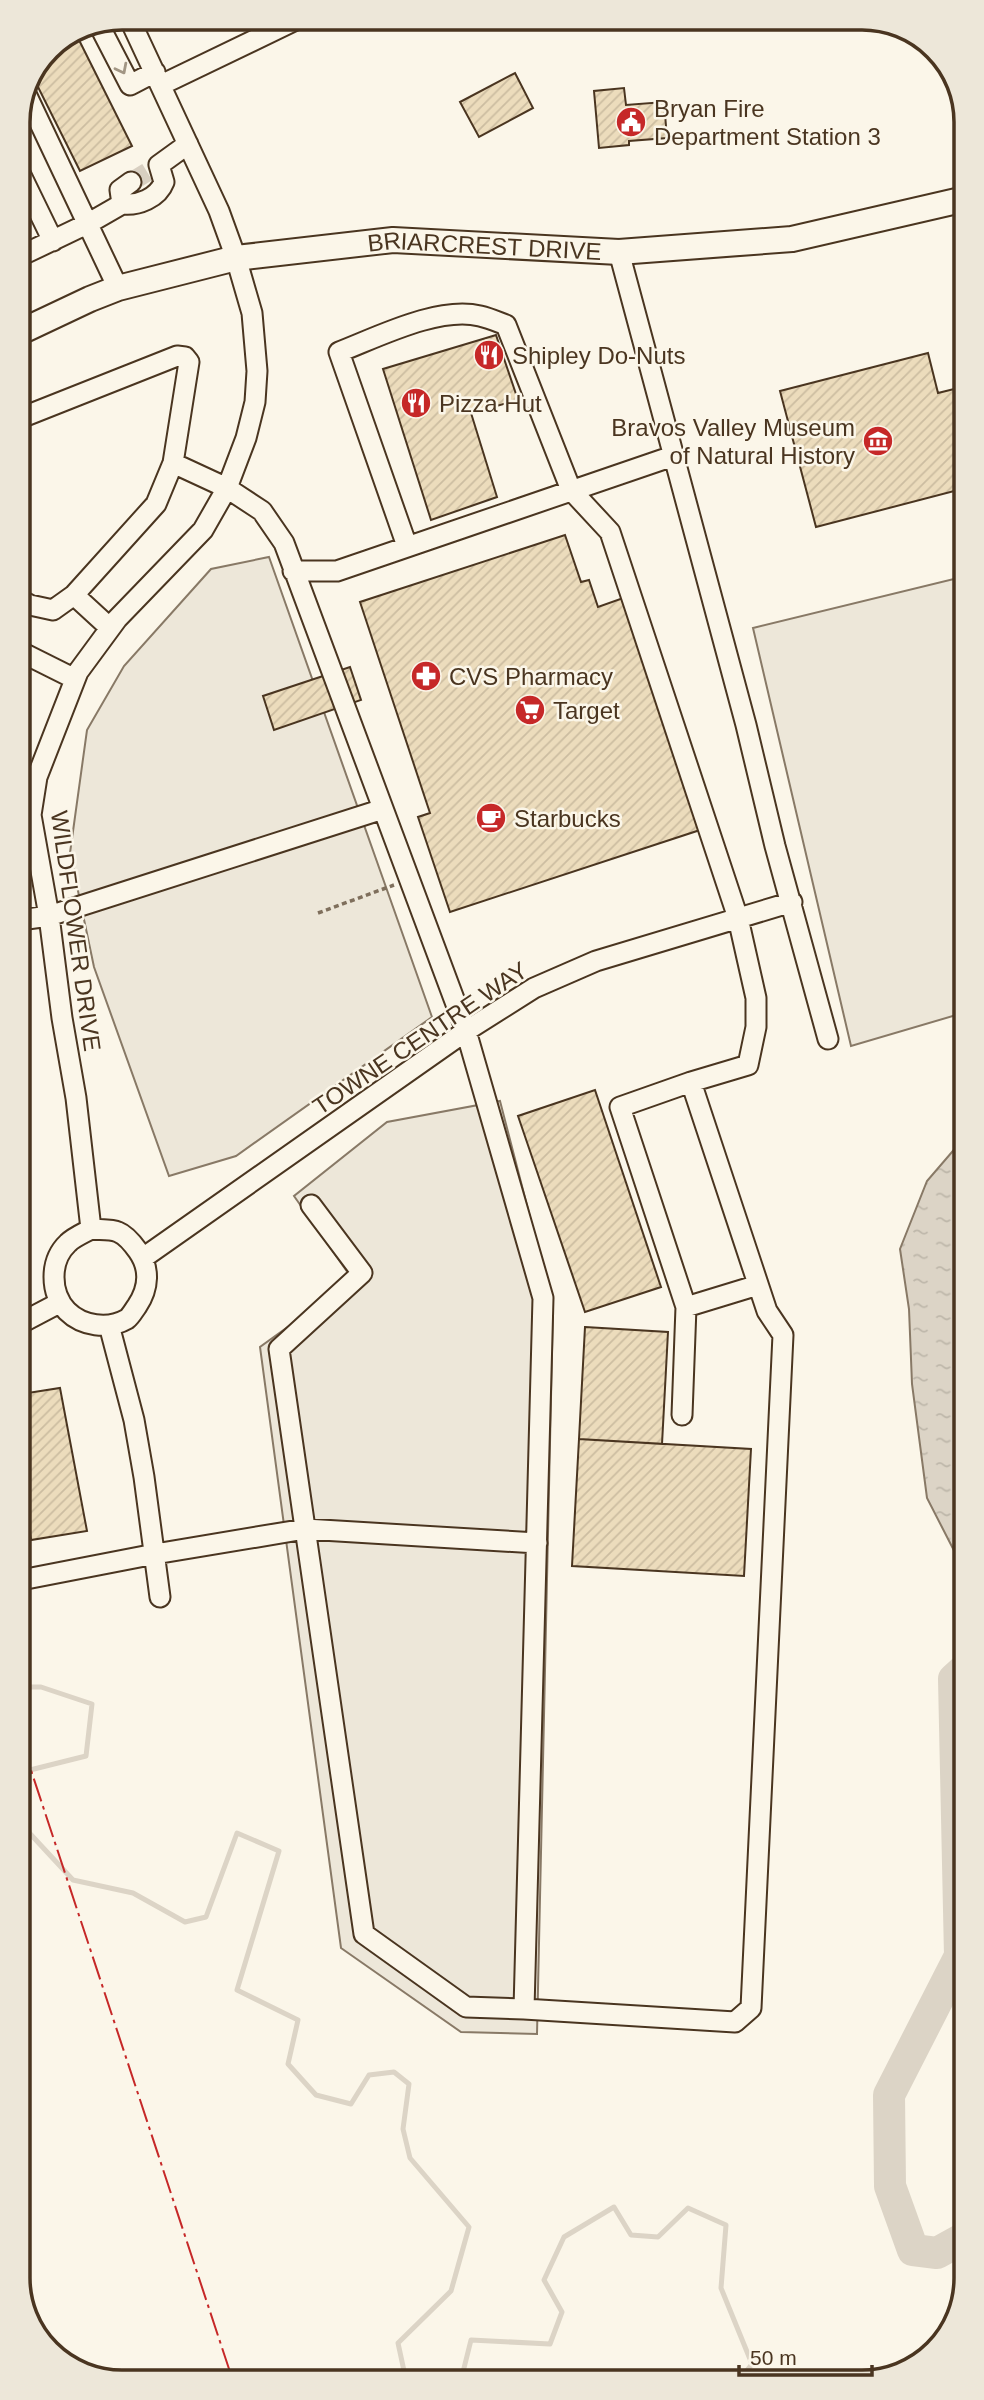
<svg xmlns="http://www.w3.org/2000/svg" width="984" height="2400" viewBox="0 0 984 2400" font-family="Arial,sans-serif">
  <style>
    .parking { fill: #ede7d9; stroke: #887966; stroke-width: 2 }
    .water { fill: url(#water-ripples); stroke: #887966; stroke-width: 2 }
    .lines { fill: none; stroke-linecap: round; stroke-linejoin: round }
    .stream { stroke: #dcd4c6; stroke-width: 5 }
    .river { stroke: #dcd4c6; stroke-width: 32 }
    .building { fill: url(#building-hatch); stroke: #4a3520; stroke-width: 2 }
    .minor-tunnel { stroke: #d8cfc1; stroke-width: 19; stroke-dasharray: 19 10; stroke-linecap: butt }
    .minor-casing { stroke: #4a3520; stroke-width: 23 }
    .major-casing { stroke: #4a3520; stroke-width: 28 }
    .path { stroke: #7f6f5c; stroke-width: 3.5; stroke-dasharray: 5 3.5; stroke-linecap: butt }
    .minor { stroke: #fbf6e9; stroke-width: 19 }
    .major { stroke: #fbf6e9; stroke-width: 24 }
    .power { stroke: #c62828; stroke-width: 2; stroke-dasharray: 24 5 3.5 5; stroke-linecap: butt }
    .oneway { stroke: #a29684 }
    .labels { text-anchor: middle; dominant-baseline: central; stroke-width: 5; stroke-linejoin: round; paint-order: stroke }
    .poi-label { font-size: 24px; fill: #4a3520; stroke: #fbf6e9; text-anchor: start }
    .street-label { font-size: 24px; fill: #4a3520; stroke: #fbf6e9 }
    .rim { fill: none; stroke: #4a3520; stroke-width: 3.5 }
  </style>
  <defs>
    <pattern id="water-ripples" width="26" height="14" patternUnits="userSpaceOnUse" patternTransform="scale(1.75)"><rect width="26" height="14" fill="#dcd4c6"/><path d="M2 4q2-2 4 0t4 0M15 11q2-2 4 0t4 0" fill="none" stroke="#beb7aa"/></pattern>
    <pattern id="building-hatch" width="6" height="6" patternUnits="userSpaceOnUse" patternTransform="scale(1.75)"><rect width="6" height="6" fill="#ecdcbc"/><path d="M-1 1l2-2M0 6l6-6M5 7l2-2" fill="none" stroke="#ccbda1"/></pattern>
  </defs>
  <rect width="100%" height="100%" fill="#fbf6e9"/>
  <path class="parking" d="M269 557 432 1017 236 1156 169 1176 94 967 70 853 87 730 124 666 211 569Z
    M962 577 963 1013 851 1046 753 628Z
    M500 1101 553 1306 537 2034 461 2032 341 1948 260 1347 353 1280 294 1196 387 1122Z"/>
  <path class="water" d="M964 1138 965 1572 927 1498 912 1384 909 1309 900 1249 927 1181Z"/>
  <g class="lines">
    <path class="stream" d="M21 1687H41L92 1704 86 1756 22 1772
      M22 1825 73 1880 133 1893 185 1922 206 1917 237 1833 279 1851 237 1990 298 2020 288 2064 316 2095 351 2104 369 2075 394 2072 409 2084 403 2129 410 2158 469 2227 451 2291 398 2343 406 2380
      M461 2380 471 2340 550 2344 562 2312 544 2280 564 2237 614 2207 631 2235 658 2237 688 2208 726 2225 721 2288 752 2364 741 2378"/>
    <path class="river" d="M965 1669 954 1679 960 1956 889 2095 890 2186 913 2250 937 2253 966 2237"/>
  </g>
  <path class="building" d="M77 36 132 146 80 171 34 79 48 48Z
    M515 73 533 108 479 137 460 102Z
    M624 88 626 105 664 102 667 138 629 141V145L599 148 594 91Z
    M496 335 518 400 471 413 497 497 431 520 383 369Z
    M928 353 938 393 962 387V489L816 527 780 391Z
    M565 535 581 582 589 580 598 607 626 597 703 829 450 912 418 817 430 813 360 602Z
    M350 667 361 700 274 730 263 696Z
    M595 1090 661 1287 585 1312 518 1116Z
    M585 1327 668 1332 662 1444 579 1439Z
    M60 1388 87 1531 31 1540 21 1483V1394Z
    M579 1439 751 1449 744 1576 572 1566Z"/>
  <g class="lines">
    <path class="minor-tunnel" d="M131 182 149 171"/>
    <g class="minor-casing">
      <path id="minor" d="M100 27 130 85 155 72
        M161 85 300 18
        M27 96 118 288
        M18 169 53 241
        M122 204 120 190 131 182
        M18 230H19
        M619 252 746 725 775 846 828 1039
        M18 257 89 223 122 204C138 206 158 198 164 182L159 165 188 144
        M18 419 177 356 185 357 189 362 173 463 227 488 262 511 284 543 466 1031 543 1298 524 2009 466 2007 364 1934 279 1349 362 1273 311 1205
        M407 546 339 352C378 337 438 306 480 316 489 318 498 322 506 325L571 490 610 532 738 918 756 998V1027L748 1065 691 1082 767 1311 783 1335 751 2008 735 2022 524 2009
        M293 571H337L673 456
        M74 595 156 504 173 463
        M19 599 30 605 53 610 74 595 110 628
        M19 651 75 679
        M20 920 49 916 383 809
        M91 1229 76 1098 62 1018 49 916 31 815 37 777 78 672 117 619 203 530 227 488 246 438 255 402 257 371 252 313 236 258 219 211 129 18
        M91 1229C99 1230 111 1229 118 1232 126 1235 133 1244 138 1251 150 1268 149 1288 137 1306 134 1310 131 1316 127 1319 108 1330 82 1326 67 1311 50 1293 49 1261 68 1243 74 1237 84 1233 91 1229Z
        M143 1258 466 1031 534 988 596 961 792 902
        M686 1307 758 1285
        M21 1323 59 1303
        M109 1325 134 1420 144 1477 160 1597
        M682 1415 686 1307 620 1107 691 1082
        M21 1580 155 1554 305 1529 537 1543"/>
    </g>
    <g class="major-casing">
      <g id="major">
        <path id="s1" d="M18 333 90 299 118 288 236 258 393 240 619 252 792 239 961 200"/>
      </g>
    </g>
    <path class="path" d="M318 913 394 885"/>
    <use href="#minor" class="minor"/>
    <use href="#major" class="major"/>
    <path class="power" d="M22 1743 233 2381"/>
  </g>
  <defs><path id="oneway-chevron" d="M-2-3.5L2.5 0L-2 3.5" fill="none" stroke-width="1.6" stroke-linecap="round" stroke-linejoin="round" transform="scale(1.75)"/></defs>
  <use class="oneway" href="#oneway-chevron" transform="translate(122 69) rotate(63)"/>
  <defs>
    <g id="civic-disc" transform="scale(1.575)"><circle r="9.5" fill="#c62828" stroke="#fbf6e9"/><path d="M-.6-6.5H3V-4.5H.6V-3L4-1V1h2V6H-6V1h2V-1L-.6-3ZM-1.2 2.5V6h2.4V2.5Z" fill="#fff"/></g>
    <g id="restaurant-disc" transform="scale(1.575)"><circle r="9.5" fill="#c62828" stroke="#fbf6e9"/><path d="M-5-6h1v4h1v-4h1v4h1v-4h1v5L-1.5 .5V6h-2V.5L-5-1ZM5-6V6H3V1.5H1.5Q1.5-4 5-6Z" fill="#fff"/></g>
    <g id="museum-disc" transform="scale(1.575)"><circle r="9.5" fill="#c62828" stroke="#fbf6e9"/><path d="M0-6L6-3V-2H-6V-3ZM-5-1h2V3h-2ZM-1-1h2V3h-2ZM3-1h2V3H3ZM-6 4H6V6H-6Z" fill="#fff"/></g>
    <g id="pharmacy-disc" transform="scale(1.575)"><circle r="9.5" fill="#c62828" stroke="#fbf6e9"/><path d="M-2-6h4v4h4v4h-4v4h-4v-4h-4v-4h4Z" fill="#fff"/></g>
    <g id="supermarket-disc" transform="scale(1.575)"><circle r="9.5" fill="#c62828" stroke="#fbf6e9"/><path d="M-6-5.5h2.5l.6 2H6L4.5 2H-2.5L-4.4-4H-6ZM-1.5 3.2a1.3 1.3 0 1 0 .1 0ZM3 3.2a1.3 1.3 0 1 0 .1 0Z" fill="#fff"/></g>
    <g id="cafe-disc" transform="scale(1.575)"><circle r="9.5" fill="#c62828" stroke="#fbf6e9"/><path d="M-5.5-4.5H6V0H3Q3 3.5 0 3.5H-2.5Q-5.5 3.5-5.5 0ZM3-3.2v2h1.7v-2ZM-6 4.5H4V6H-6Z" fill="#fff"/></g>
  </defs>
  <g fill-rule="evenodd">
    <use href="#civic-disc" x="631" y="122"/>
    <use href="#restaurant-disc" x="489" y="355"/>
    <use href="#restaurant-disc" x="416" y="403"/>
    <use href="#museum-disc" x="878" y="441"/>
    <use href="#pharmacy-disc" x="426" y="676"/>
    <use href="#supermarket-disc" x="530" y="710"/>
    <use href="#cafe-disc" x="491" y="818"/>
  </g>
  <g class="labels">
    <g class="poi-label">
      <text x="654" y="108">Bryan Fire<tspan x="654" dy="28">Department Station 3</tspan></text>
      <text x="512" y="355">Shipley Do-Nuts</text>
      <text x="439" y="403">Pizza Hut</text>
      <text x="855" y="427" text-anchor="end">Bravos Valley Museum<tspan x="855" dy="28">of Natural History</tspan></text>
      <text x="449" y="676">CVS Pharmacy</text>
      <text x="553" y="710">Target</text>
      <text x="514" y="818">Starbucks</text>
    </g>
    <g class="street-label">
      <text stroke="none"><textPath href="#s1" startOffset="481">BRIARCREST DRIVE</textPath></text>
      <text transform="translate(76 931) rotate(82)">WILDFLOWER DRIVE</text>
      <text transform="translate(420 1038) rotate(-34)">TOWNE CENTRE WAY</text>
    </g>
  </g>
  <path d="M0 0H984V2400H0ZM122 30H862A92 92 0 0 1 954 122V2278A92 92 0 0 1 862 2370H122A92 92 0 0 1 30 2278V122A92 92 0 0 1 122 30Z" fill="#ede7d9" fill-rule="evenodd"/>
  <path class="rim" d="M122 30H862A92 92 0 0 1 954 122V2278A92 92 0 0 1 862 2370H122A92 92 0 0 1 30 2278V122A92 92 0 0 1 122 30Z"/>
  <path d="M739 2365v10h133v-10" fill="none" stroke="#4a3520" stroke-width="3.5"/>
  <text x="750" y="2365" font-size="21" fill="#4a3520" stroke="#fbf6e9" stroke-width="5" paint-order="stroke">50 m</text>
</svg>
